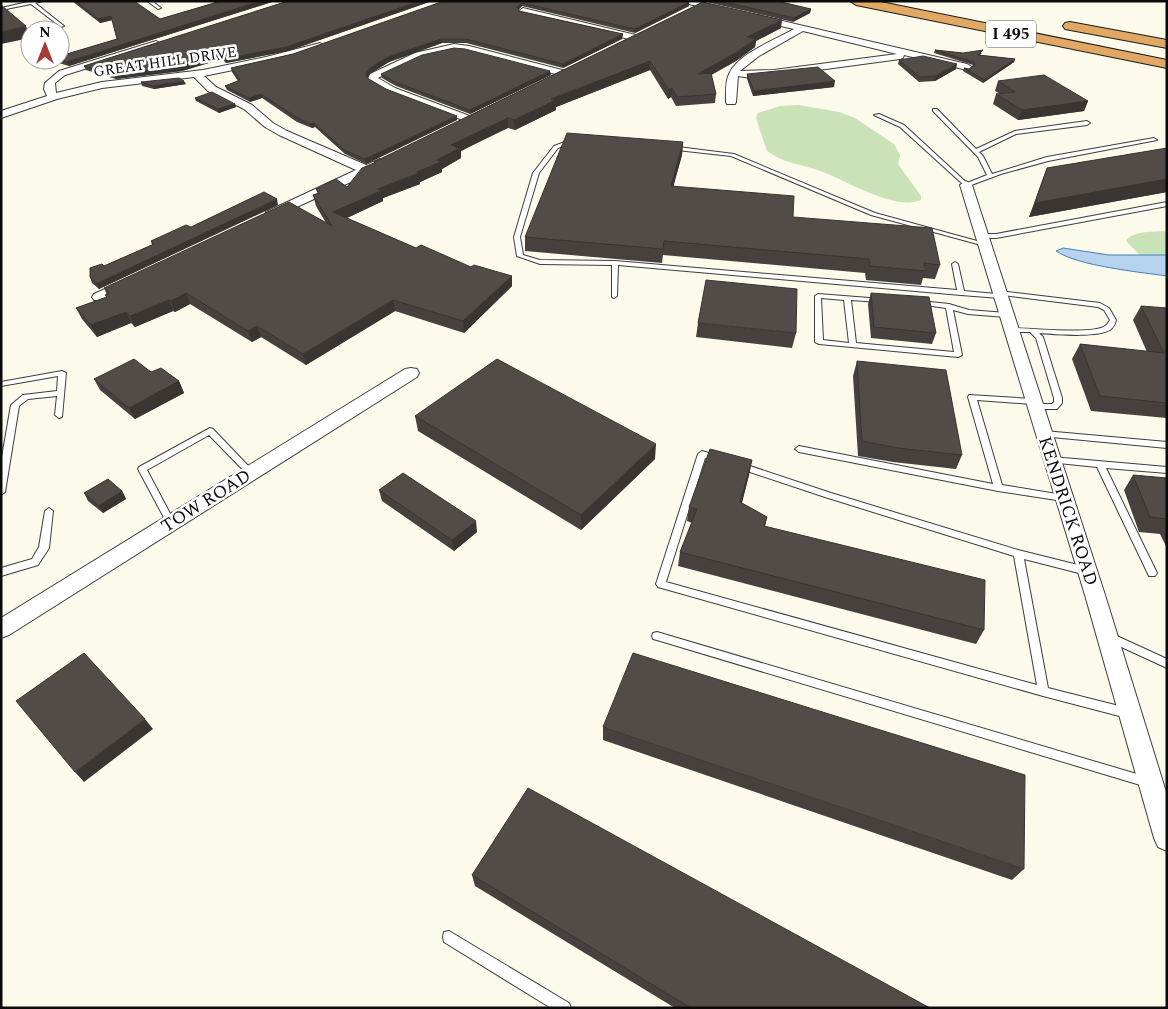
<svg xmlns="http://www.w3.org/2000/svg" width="1168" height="1009" viewBox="0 0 1168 1009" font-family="Spectral,serif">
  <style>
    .green { fill: #cae2b8 }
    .water { fill: #b5d3ed; stroke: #4581bb }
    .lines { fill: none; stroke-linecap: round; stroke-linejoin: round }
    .service-casing { stroke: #3d3d3d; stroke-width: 2 }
    .minor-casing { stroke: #3d3d3d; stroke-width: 2 }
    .motorway-casing { stroke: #1b1b1b; stroke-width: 2 }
    .service { fill: #fff; fill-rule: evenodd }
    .minor { fill: #fff; fill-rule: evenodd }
    .motorway { fill: #e1a863; fill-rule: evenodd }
    .wall { fill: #46413e }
    .shaded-wall { fill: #393532 }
    .building { fill: #514c48; stroke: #393532 }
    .labels { text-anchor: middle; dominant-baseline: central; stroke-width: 5; stroke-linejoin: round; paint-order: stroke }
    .far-street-label { font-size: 15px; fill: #0a0a0a; stroke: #fff }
    .shield { fill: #fff; stroke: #545454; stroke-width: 1 }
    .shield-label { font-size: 16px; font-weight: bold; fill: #0a0a0a }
    .street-label { font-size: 18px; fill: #0a0a0a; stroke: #fff }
  </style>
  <rect width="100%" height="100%" fill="#fcfaea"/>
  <path class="green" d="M799 105 839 112 855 118 894 144 900 155 898 164 921 196V200C895 211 847 181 823 172 801 163 788 166 767 151L756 118 758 113 780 106Z
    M1167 231V255H1140L1126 241C1133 230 1155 232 1167 231Z"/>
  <path class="water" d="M1063 248 1109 255H1167V276C1139 272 1078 266 1056 251Z"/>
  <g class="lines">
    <g class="service-casing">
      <path id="service" d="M27 1H43L35 3 64 26 61 27 31 4 1 10V8L28 2Z
        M147 1H152L161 8 158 9Z
        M933 109H937L976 149 1015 131 1087 121 1090 123 1087 125 1016 134 979 152 983 156 992 174 1047 157 1154 138 1157 140 1048 161 1001 174 966 187 900 127 874 115 879 114 904 125 967 183 987 175 978 157 933 111Z
        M573 139 575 140V142L558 148 539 173 520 237 523 255 540 260 615 261 957 290 952 264 955 262 958 264 964 291 996 294 997 292 999 291 1100 303 1109 308 1116 320C1115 324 1114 327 1110 330 1096 338 1055 334 1039 333L1043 337 1062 398V403L1057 409H1035L1032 408V404L977 400 1002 485 1063 495 1067 498 1066 500 1063 501 998 491 799 452 795 449 799 446 993 484 968 397 969 395 1034 399 1037 400V404H1052L1054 402V398L1036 338 1030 332H1011L1007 330 1011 328C1029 328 1093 335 1105 326 1108 324 1108 323 1110 320L1104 310 1098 307 1003 295 1000 298 961 295 618 265 617 296 614 298 612 297V265L540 264 517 256 514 237 533 173 554 146Z
        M670 146 734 154 875 213 988 244 985 246 871 215 731 156 668 149 667 148Z
        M1167 202V206L996 238H983L980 236 983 234H996Z
        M818 294 882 299V301L880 302 851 300 856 343 954 352 946 308 918 304V302L920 301 949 304 969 310 1006 313 1009 315 1006 317 968 314 953 310 962 355 958 357 819 344 815 342V296ZM821 298 844 300 849 343 823 340Z
        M62 371 66 373 62 417 59 418 55 415 57 396 28 399 19 406 5 492 1 495V463L11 405 23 395 57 391 58 376 1 386V382Z
        M210 428 213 429 255 473 254 475H248L209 435 147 470 175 523 174 525H168L138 469 139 467Z
        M1044 431 1167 442V448L1041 436 1040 434Z
        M702 451 722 457 723 459 719 462 705 458 666 582 1037 685 1014 556 825 497 738 468 737 466 741 463 831 493 1018 550 1090 568 1092 571 1090 574 1087 575 1024 559 1048 688 1127 708 1131 710 1132 713 1131 716 1127 718 1043 696 658 587 656 584 698 454Z
        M1052 457 1167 467V473L1106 468 1157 573 1155 576H1149L1097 467 1049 462 1048 460Z
        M49 508 53 511 49 548 38 565 1 576V568L32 559 39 547 45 511Z
        M657 632 1147 777 1151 778 1153 782 1151 786 1147 787 657 640 653 639 652 636 653 633Z
        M1108 632 1167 659V668L1104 639 1103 636 1104 633Z
        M449 931 569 1003 571 1008H551L444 942 443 937 444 932Z"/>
    </g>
    <g class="minor-casing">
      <path id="minor" d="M678 1H695L727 10 723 13Z
        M523 8 640 36 642 38 637 41 520 13 519 11Z
        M757 15 967 64 972 67 967 70 904 55 903 58 900 59 774 76 751 78 738 76 736 102 735 104H727L726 102C726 93 725 83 729 74 737 54 775 40 794 29L754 20V16ZM803 31 897 54 774 70 740 71 759 56Z
        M156 41 161 44 159 46 65 75 55 83 56 93 102 82 203 70 266 57 320 43 325 46 323 48 267 63 204 76 216 87 252 105 273 123 287 131 366 165 380 159 386 163 370 173 271 219 265 215 266 212 356 170 279 135 265 127 244 109 208 91 194 77 102 88 57 99 1 118V111L47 96 44 89 45 83 59 71Z
        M454 44 469 46 566 71 568 73 563 76 466 51C433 49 407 63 378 78L395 88 475 118 476 120 471 123 387 92 368 79 370 74 415 53Z
        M966 181 972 185 1105 595 1167 795V851L1158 847 1154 838 1085 595 960 185Z
        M129 278 134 279 136 282 134 285 104 300H94L92 297 94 294Z
        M411 368 417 369 419 373 417 377 9 635 1 638V618L405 369Z"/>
    </g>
    <g class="motorway-casing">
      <path id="motorway" d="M850 1H876L1167 60V68L856 5Z
        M1070 22 1167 40V48L1065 29 1063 26 1065 23Z"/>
    </g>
    <use href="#service" class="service"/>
    <use href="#minor" class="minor"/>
    <use href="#motorway" class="motorway"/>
  </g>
  <path class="wall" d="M72 1H134L160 19 221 1H275L69 66 55 62 54 60H60V56L117 39 112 20 100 23Z
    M288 1H432L288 51 226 63 222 59 182 71 116 79 86 70 84 66Z
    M444 1 689 2V6L635 33 522 6 519 9V11L623 34 622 39 563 68 466 43H442L389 62 371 73 367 77V78L386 89 457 120 366 164 345 154 315 127 312 128 297 122 262 98 250 102 227 90 225 86 238 81 232 72 231 68 293 54Z
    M702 1H777L811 9 810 13 793 22Z
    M703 2 781 28 756 41 755 47 736 61 711 75 716 94 715 103 676 106 671 97 668 99 650 70 556 107V110L515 130 508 128 491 135 461 151V158L442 169V172L420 182V184L383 198V201L347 218 416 248 471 267 512 276V286L464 333 395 311 306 365 261 337 252 342 190 304 175 312 173 311 135 327 131 323 97 337 82 319 76 308 106 297 105 295H107L104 288 326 223 316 206 313 195 318 194 316 189 347 187 374 163V162Z
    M935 50 963 53H982L980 55 1015 59 1014 62 983 83 963 71 964 68 969 69 973 65 934 53Z
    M899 60 956 69 935 81 919 82 898 64Z
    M381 74 551 75 470 114 396 86 382 78Z
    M747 74 834 87 753 96 747 79Z
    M998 81 1088 101 1084 111 1018 120 993 104 996 94H1000L995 91Z
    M141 82 186 84 154 89 142 86Z
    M195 98 235 104 236 107 219 113 196 101Z
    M683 142 682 155 673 186 793 217 940 265 935 279 923 278 921 285 866 280 865 273 663 255 662 263 525 251V237Z
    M1167 148V192L1029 217 1042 181 1047 168Z
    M278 205 99 289 92 283 90 277 104 266 152 245 151 241 191 227Z
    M871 293 936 333 932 344 871 338 868 304Z
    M1141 306 1167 308V418L1091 411 1072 359 1080 344 1147 352 1133 320Z
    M698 323 796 333 792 348 696 337Z
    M857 361 962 455 956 469 893 462 858 456 853 376Z
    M151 372 179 381 184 393 135 419 100 390 94 379Z
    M415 416 655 459 581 530 418 431Z
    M752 460 749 475 742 503 767 517 765 527 984 630 976 644 678 566 680 552 692 523 687 521 689 507Z
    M1133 475 1167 478V548L1160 534 1139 532 1124 490Z
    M379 490 477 532 454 551 382 501Z
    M122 491 126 499 103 513 88 501 84 493Z
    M603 727 1024 869 1012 880 603 740Z
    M472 875 930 1008H675L475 886Z"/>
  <path class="shaded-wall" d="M261 1H275L69 66 67 62Z
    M420 1H432L288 51 226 63 225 59Z
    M689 2V6L635 33V29Z
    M522 3V6L517 11V7Z
    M811 9 810 13 793 22 794 18Z
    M111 16 113 20 100 23 98 19Z
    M782 20 781 28 756 41 755 47 736 61 697 83 698 74 747 37Z
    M26 26 30 38 1 44V32Z
    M623 34 622 39 563 68V64Z
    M441 39 442 43 389 62 371 73 367 78 366 73 370 68 388 57Z
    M221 54 222 59 182 71 116 79 114 74Z
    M1015 59 1014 62 983 83 984 80Z
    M650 61V70L556 107V110L515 130 514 120 551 99Z
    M957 64 956 69 935 81 936 76Z
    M550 71 551 75 470 114V110Z
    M184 81 186 84 154 89 153 86Z
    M835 81 834 87 753 96 754 91Z
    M672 88 671 97 668 99 669 90Z
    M261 94 262 98 250 102 249 98Z
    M1088 101 1084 111 1018 120 1022 110Z
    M235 104 236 107 219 113 218 109Z
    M457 116V120L366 164 365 159Z
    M508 118V128L461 151V158L442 169V172L420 182V184L383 198V201L336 223 333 212 378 189 417 172 437 160 451 145Z
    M314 123 315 127 312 128 311 124Z
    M683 142 682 155 670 199 671 186Z
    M1167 179V192L1029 217 1035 203Z
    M277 199 278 205 99 289 96 284Z
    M512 276V286L464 333 463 321Z
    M186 293 190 304 175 312 171 301Z
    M169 300 173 311 135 327 130 316Z
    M393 300 395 311 306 365 303 354Z
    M126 312 131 323 97 337 91 325Z
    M257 326 261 337 252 342 248 331Z
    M179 381 184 393 135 419 129 408Z
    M656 444 655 459 581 530V515Z
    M752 460 749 475 738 517 740 502Z
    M122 491 126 499 103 513 99 506Z
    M476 521 477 532 454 551 452 540Z
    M145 719 153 729 84 782 75 772Z"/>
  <path class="building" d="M76 1H134L160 19 221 1H261L67 62 60 60V56L117 39 111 16 98 19Z
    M288 1H420L286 47 225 59 221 54 181 67 114 74 84 66Z
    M444 1H688L689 2 635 29 522 3 517 7 519 11 623 34 563 64 466 39H441L388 57 370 68 366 73 367 78 386 89 457 116 365 159 344 150 314 123 311 124 296 117 261 94 249 98 225 86 240 80 231 68 293 54Z
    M720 1H777L811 9 794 18Z
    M703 2 782 20 747 37 756 39 737 52 698 74 711 73 716 94 677 97 672 88 669 90 650 61 551 99 556 100 514 120 508 118 491 126 451 145 460 148 437 160 441 162 417 172 419 173 378 189 381 191 333 212 416 248 421 245 471 267 474 265 512 276 463 321 393 300 303 354 257 326 248 331 186 293 171 301 169 300 130 316 126 312 91 325 76 308 107 297 105 295 110 293 104 288 289 202 332 226 313 195 319 193 316 189 336 179 347 187 362 168 376 162H374Z
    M1 5 26 26 1 32Z
    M454 48 465 49 550 71 470 110 395 82 381 74 422 55Z
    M935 50 963 53 983 50 978 55 1015 59 984 80 964 68 969 69 975 65 974 62Z
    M923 56 957 64 936 76 920 77 899 60Z
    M818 67 835 81 754 91 747 74Z
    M1044 75 1088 101 1022 110 996 94 1015 92 998 81Z
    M179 78 184 81 153 86 141 82Z
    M212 92 235 104 218 109 195 98Z
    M567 133 683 142 671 186 794 196 793 217 932 228 940 265 924 263 926 271 870 266 869 259 664 241 663 249 525 237Z
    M1167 148V179L1035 203 1047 168Z
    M264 192 277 199 96 284 90 277V268L102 264 104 266 154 244 151 241 186 225 191 227Z
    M706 280 797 289 796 333 698 323Z
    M871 293 929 297 936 333 874 327Z
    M1141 306 1167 308V403L1100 396 1080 344 1164 353Z
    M134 359 151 372 161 368 179 381 129 408 94 379Z
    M497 359 656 444 581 515 415 416Z
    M857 361 946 370 962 455 898 448 862 441Z
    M710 449 752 460 740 502 767 517 764 526 985 580 984 630 680 552 697 509 689 507Z
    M403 473 476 521 452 540 379 490Z
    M1133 475 1167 478V519L1150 517Z
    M108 479 122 491 99 506 84 493Z
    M84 653 145 719 75 772 16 701Z
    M633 653 1025 775 1024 869 603 727Z
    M528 788 930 1008H691L472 875Z"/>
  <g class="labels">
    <g class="far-street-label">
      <text transform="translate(165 62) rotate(-8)">GREAT HILL DRIVE</text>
    </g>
    <rect class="shield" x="986" y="20.5" width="50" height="27" rx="4"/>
    <g class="shield-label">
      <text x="1011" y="34">I 495</text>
    </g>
    <g class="street-label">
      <text transform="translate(206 501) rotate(-32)">TOW ROAD</text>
      <text transform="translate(1068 511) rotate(72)">KENDRICK ROAD</text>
    </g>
  </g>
  <rect width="1168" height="1009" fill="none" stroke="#0a0a0a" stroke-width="5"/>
  <g transform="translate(45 45)"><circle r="24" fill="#ffffff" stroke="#9d9d9d"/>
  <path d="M0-4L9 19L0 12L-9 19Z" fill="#a73a35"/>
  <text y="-8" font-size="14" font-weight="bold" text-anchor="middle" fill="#0a0a0a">N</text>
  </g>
</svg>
